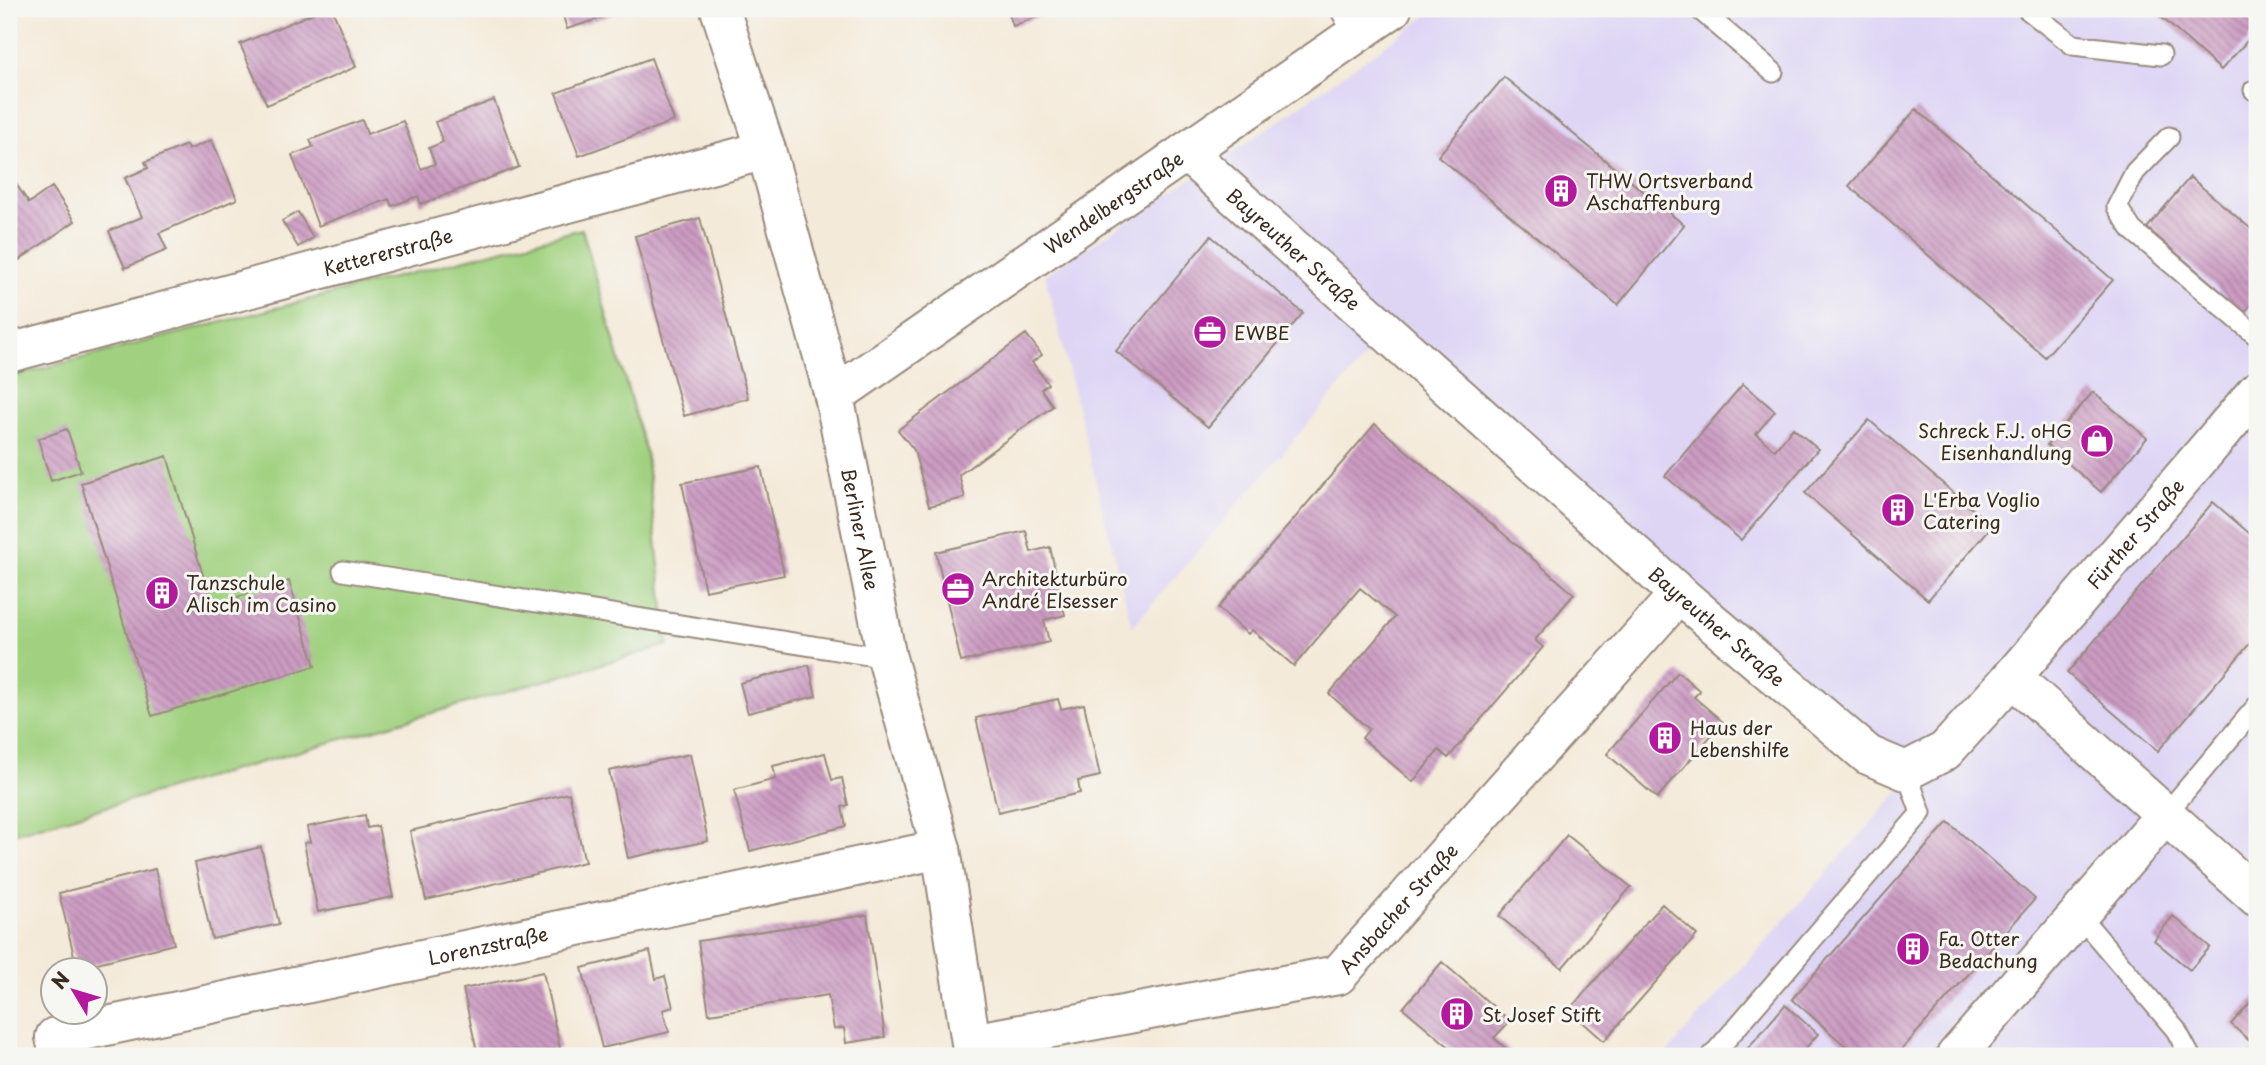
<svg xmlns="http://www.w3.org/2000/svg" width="2266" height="1065" viewBox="0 0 2266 1065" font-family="'Playpen Sans',sans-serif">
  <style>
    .built { fill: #ded5f5 }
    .park { fill: #a1d180; stroke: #6e7e4f; stroke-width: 2 }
    .building { fill: url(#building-back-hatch) }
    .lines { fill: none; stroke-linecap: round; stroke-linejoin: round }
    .service-casing { stroke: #988a7c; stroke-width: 23 }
    .minor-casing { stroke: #988a7c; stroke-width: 42 }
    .service { stroke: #fff; stroke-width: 19 }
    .minor { stroke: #fff; stroke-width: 38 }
    .labels { text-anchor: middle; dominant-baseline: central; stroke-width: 6; stroke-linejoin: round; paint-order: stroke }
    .poi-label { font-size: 19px; fill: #3b2a1e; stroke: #f6f6f2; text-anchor: start }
    .street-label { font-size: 19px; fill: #3b2a1e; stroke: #f6f6f2 }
  </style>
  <defs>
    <pattern id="building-back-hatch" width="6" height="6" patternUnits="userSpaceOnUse" patternTransform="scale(1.75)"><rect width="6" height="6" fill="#cc9bc3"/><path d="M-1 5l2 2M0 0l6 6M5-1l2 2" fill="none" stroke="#a77f9e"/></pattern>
  </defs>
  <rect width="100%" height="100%" fill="#f6f6f2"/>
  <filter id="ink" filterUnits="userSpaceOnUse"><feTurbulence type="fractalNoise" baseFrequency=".0143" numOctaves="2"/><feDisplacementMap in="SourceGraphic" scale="14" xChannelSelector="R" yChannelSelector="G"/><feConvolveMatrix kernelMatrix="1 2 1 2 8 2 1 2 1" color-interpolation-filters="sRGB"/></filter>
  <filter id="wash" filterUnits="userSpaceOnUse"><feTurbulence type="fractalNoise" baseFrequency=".00686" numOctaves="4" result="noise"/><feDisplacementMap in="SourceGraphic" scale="28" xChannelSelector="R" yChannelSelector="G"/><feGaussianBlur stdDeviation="1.57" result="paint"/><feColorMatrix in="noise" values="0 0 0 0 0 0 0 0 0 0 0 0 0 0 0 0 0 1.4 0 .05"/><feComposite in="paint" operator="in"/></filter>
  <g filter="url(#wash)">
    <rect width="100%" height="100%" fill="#f4ead9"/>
    <path class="built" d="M1436 9H2257V1056H1664L1902 788 1376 345 1132 627 1045 275 1263 132Z"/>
    <path class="park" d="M582 229 646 453 668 645 9 835V377Z"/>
    <g id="blocks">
      <path class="building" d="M323 9H332L356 67 267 105 240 44Z
        M561 9H629L567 29Z
        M1007 9H1058L1013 26Z
        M2152 9H2257V30L2221 70Z
        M651 58 674 121 579 156 556 93Z
        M1504 77 1684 225 1618 305 1438 156Z
        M494 100 519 167 421 204 418 196 392 206 389 199 318 226 292 155 313 147 310 140 362 120 367 134 403 121 421 169 435 164 429 148 443 142 435 122Z
        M1916 109 2113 280 2045 357 1849 186Z
        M212 140 237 199 159 233 167 250 125 268 109 231 142 217 125 178 148 168 145 162 186 145 188 150Z
        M9 174 29 203 52 187 75 221 9 267Z
        M2190 177 2257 234V297L2245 312 2147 228Z
        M298 212 313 238 298 247 282 221Z
        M700 218 748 398 684 416 635 236Z
        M1211 236 1303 313 1208 427 1116 351Z
        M1026 334 1042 355 1032 362 1048 384 1041 389 1053 406 959 475 965 498 929 506 914 450 898 430Z
        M1743 384 1775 411 1756 434 1775 450 1793 428 1818 449 1741 540 1665 476Z
        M2093 392 2147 438 2101 492 2047 445Z
        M1869 420 1992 526 1928 600 1805 493Z
        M1375 424 1574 594 1535 640 1543 647 1448 758 1439 750 1413 782 1362 738 1369 729 1329 694 1395 617 1360 588 1294 666 1252 630 1248 634 1218 608Z
        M67 429 81 471 51 481 38 439Z
        M167 456 212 605 289 581 315 666 152 716 81 483Z
        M761 467 784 575 705 591 682 483Z
        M2213 502 2257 540V635L2158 751 2067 673Z
        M1026 531 1031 552 1050 547 1065 615 1044 620 1049 642 961 662 936 552Z
        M809 665 816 696 748 713 740 683Z
        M1678 672 1700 691 1694 697 1723 722 1657 798 1607 754Z
        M1058 699 1061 709 1084 704 1100 776 1078 781 1080 793 998 812 976 718Z
        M825 753 832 780 842 778 848 805 842 807 846 826 750 851 734 790 776 779 773 766Z
        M690 754 708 841 628 858 609 771Z
        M569 793 585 862 426 900 410 831Z
        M365 815 367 828 378 826 393 897 318 912 304 843 310 842 307 827Z
        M1948 822 2035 899 1896 1056H1857L1792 999Z
        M1567 835 1631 887 1562 968 1499 916Z
        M261 847 279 924 212 939 195 863Z
        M155 869 174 944 77 968 59 893Z
        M1662 904 1697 935 1604 1041 1569 1010Z
        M867 915 885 1037 846 1043 844 1028 834 1029 828 995 709 1014 698 941Z
        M2173 916 2210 947 2190 970 2154 940Z
        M650 951 656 979 665 976 673 1007 663 1010 669 1032 602 1048 582 968Z
        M1442 962 1510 1021 1494 1038 1515 1056H1460L1403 1008Z
        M543 972 560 1048 521 1056H478L463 989Z
        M2257 995V1056H2249L2256 1047 2231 1024Z
        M1785 1005 1818 1034 1799 1056H1741Z"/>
    </g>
  </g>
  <g filter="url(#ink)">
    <use href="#blocks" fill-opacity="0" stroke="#988a7c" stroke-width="2"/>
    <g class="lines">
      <g class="service-casing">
        <path id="service" d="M1340 9 1354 35
          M1699 9 1773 72
          M2027 9 2073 45 2161 55
          M2254 90 2257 92
          M2169 137 2135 172 2117 207 2132 230 2257 336
          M343 571 887 658
          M2165 815 2257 706
          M2078 914 2176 1030 2190 1056
          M1712 1056 1921 813 1906 771"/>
      </g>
      <g class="minor-casing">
        <g id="minor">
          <path id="s1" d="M720 9 766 150 834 396 887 658 941 849 973 1056"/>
          <path id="s2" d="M1186 152 1679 594 1868 755 1906 771 1945 751 2012 677 2257 897"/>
          <path id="s3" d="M9 353 766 150"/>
          <path id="s4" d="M834 396 1392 9"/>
          <path id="s5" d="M2012 677 2257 391"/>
          <path id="s6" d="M972 1043 1338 975 1679 594"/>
          <path id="s7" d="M59 1056 55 1037 941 849"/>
          <path d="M1956 1056 2165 815"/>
        </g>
      </g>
      <use href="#service" class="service"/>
      <use href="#minor" class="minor"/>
    </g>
  </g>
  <defs>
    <g id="building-disc" transform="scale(1.75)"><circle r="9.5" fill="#b5179e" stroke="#f6f6f2"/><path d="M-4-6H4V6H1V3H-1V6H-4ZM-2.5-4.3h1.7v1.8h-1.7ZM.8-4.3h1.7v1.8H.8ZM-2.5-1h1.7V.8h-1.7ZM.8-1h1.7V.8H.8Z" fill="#fff"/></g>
    <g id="office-disc" transform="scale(1.75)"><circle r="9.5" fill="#b5179e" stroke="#f6f6f2"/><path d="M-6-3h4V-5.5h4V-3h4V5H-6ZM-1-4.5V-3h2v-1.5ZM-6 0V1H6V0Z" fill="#fff"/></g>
    <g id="shop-disc" transform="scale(1.75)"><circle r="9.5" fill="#b5179e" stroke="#f6f6f2"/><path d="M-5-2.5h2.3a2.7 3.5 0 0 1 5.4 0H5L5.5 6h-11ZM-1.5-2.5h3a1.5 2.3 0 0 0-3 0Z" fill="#fff"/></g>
  </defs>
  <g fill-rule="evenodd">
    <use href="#building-disc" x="1561" y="191"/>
    <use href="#office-disc" x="1210" y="332"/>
    <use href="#shop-disc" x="2097" y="441"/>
    <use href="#building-disc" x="1898" y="510"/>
    <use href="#office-disc" x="958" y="589"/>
    <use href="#building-disc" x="162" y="593"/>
    <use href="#building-disc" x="1665" y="738"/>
    <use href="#building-disc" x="1913" y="949"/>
    <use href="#building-disc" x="1457" y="1014"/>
  </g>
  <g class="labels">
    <g class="poi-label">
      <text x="1586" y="180">THW Ortsverband<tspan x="1586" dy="22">Aschaffenburg</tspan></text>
      <text x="1234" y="332">EWBE</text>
      <text x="2072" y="430" text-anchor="end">Schreck F.J. oHG<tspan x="2072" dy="22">Eisenhandlung</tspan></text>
      <text x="1923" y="499">L'Erba Voglio<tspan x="1923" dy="22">Catering</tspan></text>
      <text x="982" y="578">Architekturbüro<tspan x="982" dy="22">André Elsesser</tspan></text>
      <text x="186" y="582">Tanzschule<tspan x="186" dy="22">Alisch im Casino</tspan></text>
      <text x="1690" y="727">Haus der<tspan x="1690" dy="22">Lebenshilfe</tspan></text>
      <text x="1938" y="938">Fa. Otter<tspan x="1938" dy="22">Bedachung</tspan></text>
      <text x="1482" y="1014">St Josef Stift</text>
    </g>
    <g class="street-label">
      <text stroke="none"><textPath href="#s4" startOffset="340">Wendelbergstraße</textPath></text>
      <text stroke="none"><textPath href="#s2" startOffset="145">Bayreuther Straße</textPath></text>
      <text stroke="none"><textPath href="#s3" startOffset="392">Kettererstraße</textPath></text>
      <text stroke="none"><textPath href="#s1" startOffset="539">Berliner Allee</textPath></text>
      <text stroke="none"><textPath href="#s5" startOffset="189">Fürther Straße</textPath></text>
      <text stroke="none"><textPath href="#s2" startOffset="712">Bayreuther Straße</textPath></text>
      <text stroke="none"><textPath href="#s6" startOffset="462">Ansbacher Straße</textPath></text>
      <text stroke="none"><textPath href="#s7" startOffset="462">Lorenzstraße</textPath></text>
    </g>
  </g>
  <rect width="2266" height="1065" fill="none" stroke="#f6f6f2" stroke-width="35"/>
  <g transform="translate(74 991) rotate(308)"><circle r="33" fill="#f6f6f2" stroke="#aba49d" stroke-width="2"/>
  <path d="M0-5L12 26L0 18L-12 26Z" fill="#b5179e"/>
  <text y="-10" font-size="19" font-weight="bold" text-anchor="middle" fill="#3b2a1e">N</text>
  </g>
</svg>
